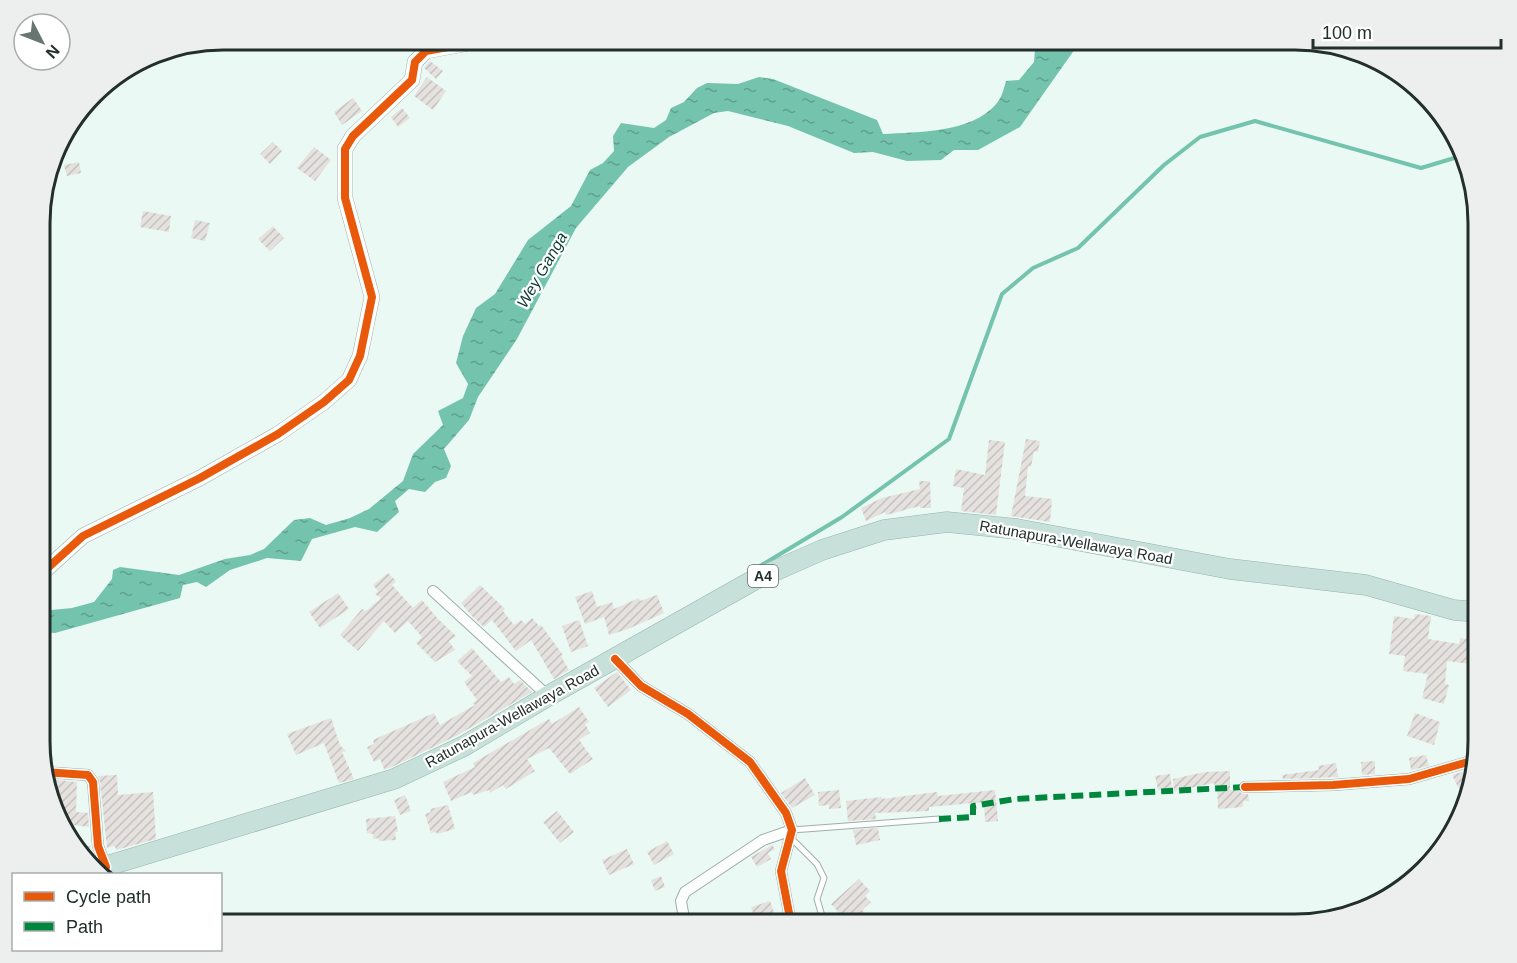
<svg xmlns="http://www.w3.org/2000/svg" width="1517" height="963" viewBox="0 0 1517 963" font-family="Helvetica,sans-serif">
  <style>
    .water { fill: url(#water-ripples) }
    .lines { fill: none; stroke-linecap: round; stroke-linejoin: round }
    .stream { stroke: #74c4ad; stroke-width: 4 }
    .building { fill: url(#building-hatch) }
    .lane-casing { stroke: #a1ada9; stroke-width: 7 }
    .street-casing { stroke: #a1ada9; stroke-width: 12 }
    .secondary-casing { stroke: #a1ada9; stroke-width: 16 }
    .highway-casing { stroke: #95b5ac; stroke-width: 21 }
    .lane { stroke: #fcfefd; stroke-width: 5 }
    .street { stroke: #fcfefd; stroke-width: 10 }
    .secondary { stroke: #fcfefd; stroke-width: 15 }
    .highway { stroke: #c7e0da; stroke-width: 20 }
    .quiet { stroke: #00873e; stroke-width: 6; stroke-dasharray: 12 6; stroke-linecap: butt }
    .cycleway-casing { stroke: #fff; stroke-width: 11 }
    .cycleway { stroke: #e8590c; stroke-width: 8 }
    .labels { text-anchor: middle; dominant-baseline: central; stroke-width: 4.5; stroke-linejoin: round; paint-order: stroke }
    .shield { fill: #fff; stroke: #646d6a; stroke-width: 1.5 }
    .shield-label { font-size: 14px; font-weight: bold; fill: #222f2a }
    .street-label { font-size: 15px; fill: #222f2a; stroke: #fff }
    .water-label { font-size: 16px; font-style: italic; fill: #0d3e30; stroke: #fff }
    .rim { fill: none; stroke: #222f2a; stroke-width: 3 }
  </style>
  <defs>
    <pattern id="water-ripples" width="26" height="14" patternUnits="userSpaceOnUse" patternTransform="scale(1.5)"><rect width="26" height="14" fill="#74c4ad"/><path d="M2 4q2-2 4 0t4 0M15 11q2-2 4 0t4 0" fill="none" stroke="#5fa08d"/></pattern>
    <pattern id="building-hatch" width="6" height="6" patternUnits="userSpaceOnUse" patternTransform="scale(1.5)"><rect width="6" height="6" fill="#e5e1df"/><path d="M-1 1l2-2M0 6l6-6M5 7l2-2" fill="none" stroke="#c4c1c0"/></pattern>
  </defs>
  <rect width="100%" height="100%" fill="#ebf9f4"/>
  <path class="water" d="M1045 39H1082L1020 127 978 150H954L941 160 907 161 873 152 854 153 788 126 728 111 714 113 669 137 628 167 576 228 517 339 478 397 469 420 444 449 451 466 446 478 435 482 425 492 409 489 395 501 399 512 377 532 355 527 312 539 301 561 267 558 230 570 206 587 197 582 183 585 180 598 55 633 41 632V611L72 608 94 602 112 579 113 570 120 567 179 575 225 559 250 555 264 549 294 520 310 518 326 525 350 518 369 509 403 481 413 454 443 425 438 411 463 398 468 384 456 363 463 336 476 308 495 294 528 240 571 206 590 170 603 163 614 151 613 136 621 123 654 128 666 120 671 108 684 102 697 88 707 83 738 84 759 77 773 79 877 120 883 134C918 132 973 133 997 103 1002 97 1004 88 1006 81L1019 80 1034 62 1035 49Z"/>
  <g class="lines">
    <path class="stream" d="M750 572 842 517 949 439 1002 294 1033 268 1078 248 1164 165 1200 137 1255 121 1421 168 1461 156"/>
  </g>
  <path class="building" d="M430 61 443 71 436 79 424 68Z
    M427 77 446 91 433 110 414 96Z
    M353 98 362 111 342 125 334 112Z
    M402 108 410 118 398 127 391 117Z
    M273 142 282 151 270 164 260 154Z
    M314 147 331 160 315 181 297 168Z
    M79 162 81 173 67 176 64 165Z
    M143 211 171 216 169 232 140 227Z
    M195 220 210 223 205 241 191 238Z
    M273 226 284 238 270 251 258 239Z
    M1026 439 1040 441 1038 452 1034 451 1031 467 1028 466 1025 496 1052 499 1050 522 1011 516 1021 465 1025 466 1021 465Z
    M989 440 1005 442 996 515 961 511 964 488 953 486 956 469 985 475Z
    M919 481H930L931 508H920V506L886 515 885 512 866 521 861 508 882 498 920 489Z
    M388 573 396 581 392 585 413 608 422 600 438 619 456 636 449 641 455 650 435 662 416 643 422 637 408 621 395 633 384 621 358 651 340 635 362 609 366 611 381 598 375 594 378 591 373 585Z
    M480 585 505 609 503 611 514 625 521 620 525 624 532 618 539 626 541 625 563 655 561 656 569 670 554 679 531 640 516 651 492 620 484 627 472 616 461 603Z
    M592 591 597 607 612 602 614 609 639 598 640 601 657 595 664 613 628 629 609 635 604 617 585 624 575 597Z
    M338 593 349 609 320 628 309 612Z
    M1415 614 1431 616 1428 639 1459 644 1460 638 1478 640V665L1447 661 1445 684 1449 685 1444 704 1422 698 1428 674 1403 671 1405 656 1389 654 1394 616 1414 619Z
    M579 620 588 646 571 652 562 626Z
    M472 648 501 682 509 677 514 684 520 680 532 692 458 735 390 768 384 769 380 759 374 762 367 747 374 744 373 740 434 713 440 725 475 705 473 703 477 700 464 682 472 676 457 661Z
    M617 672 631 690 608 707 594 688Z
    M579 707 589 722 585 724 590 733 579 740 593 759 570 774 549 748 527 759 535 771 506 789 503 785 490 793 489 790 473 795 472 792 451 801 443 782 475 767 473 763 549 719 552 724Z
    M1415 713 1440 722 1434 745 1407 736Z
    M331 718 340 745 346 751 342 752 354 779 339 783 324 743 296 755 287 734Z
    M1426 755 1429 766 1411 770 1409 758Z
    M1375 761V774L1362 775 1361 762Z
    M1336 763 1338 777 1283 779 1282 775 1319 770 1318 766Z
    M1472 769 1466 786 1459 789 1452 775Z
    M1230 771V790H1238L1242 794H1248L1249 801H1243V807L1218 809 1217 785H1214V783L1174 791 1173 779 1205 772Z
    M1170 774 1172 788 1158 790 1155 776Z
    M117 775 118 795 153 792 156 839 116 850 115 846 107 848 100 781 98 776Z
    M805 778 815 795 792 808 781 793Z
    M56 780 77 782 76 812 88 813 89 827 73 825 75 847 90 846 91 859 88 861 70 842 56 805Z
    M839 790 841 808 829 809V805L819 806 818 792Z
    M995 790 998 821 985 822 984 802 929 807V811L875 813 876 819 848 821 846 801 882 797V799L937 792 938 796Z
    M405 795 411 811 400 815 394 800Z
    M448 805 455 829 437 834 436 832 431 833 425 814 431 812 430 809Z
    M557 811 574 832 560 843 543 822Z
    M395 816 398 832H395L396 840 379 841 378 838 373 839V834L367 833 366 819Z
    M878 828 880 840 856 845 853 830Z
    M667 841 674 854 654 865 647 852Z
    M772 845 775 849 768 853 771 859 757 867 751 857Z
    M627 849 634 864 609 875 602 860Z
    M661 876 665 887 655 891 651 880Z
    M859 879 870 891 865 896 871 902 862 910 875 924H849L831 904Z
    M770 901 775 915 770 916 772 924H757L751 907Z"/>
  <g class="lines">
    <g class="lane-casing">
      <path id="lane" d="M792 830 939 819
        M791 838 817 864 824 878 817 899 822 916"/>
    </g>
    <g class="street-casing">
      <path id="street" d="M433 591 548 696
        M615 659 641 686 688 714 750 762 786 813 792 830 781 871 789 913 788 924
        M43 772 88 775 93 782 98 846 106 867
        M1245 787 1333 785 1409 779 1475 760
        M685 924 681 901 685 892 763 840 792 830"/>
    </g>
    <g class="secondary-casing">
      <path id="secondary" d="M41 574 83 536 200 478 278 434 324 402 349 380 360 356 372 297 345 198V149L353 136 412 80 415 62 426 51 464 44 476 39"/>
    </g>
    <g class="highway-casing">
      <path id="highway" d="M97 869 394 779 464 746 548 696 754 580 822 550 884 530 947 522 1017 529 1230 569 1366 585 1454 610 1478 612"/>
    </g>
    <use href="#lane" class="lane"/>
    <use href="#street" class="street"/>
    <use href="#secondary" class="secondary"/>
    <use href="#highway" class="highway"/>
    <path class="quiet" d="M939 819 973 817V806L1015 799 1245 787"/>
    <g class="cycleway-casing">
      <path id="cycleway" d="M41 574 83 536 200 478 278 434 324 402 349 380 360 356 372 297 345 198V149L353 136 412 80 415 62 426 51 464 44 476 39
        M615 659 641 686 688 714 750 762 786 813 792 830 781 871 789 913 788 924
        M43 772 88 775 93 782 98 846 106 867
        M1245 787 1333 785 1409 779 1475 760"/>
    </g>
    <use href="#cycleway" class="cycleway"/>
  </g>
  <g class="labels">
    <rect class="shield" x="748" y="565" width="30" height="22" rx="4.5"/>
    <g class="shield-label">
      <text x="763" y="576">A4</text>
    </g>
    <g class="street-label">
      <text transform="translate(1076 542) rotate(10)">Ratunapura-Wellawaya Road</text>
      <text transform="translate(512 716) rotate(-29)">Ratunapura-Wellawaya Road</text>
    </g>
    <g class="water-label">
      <text transform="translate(542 270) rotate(-60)">Wey Ganga</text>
    </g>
  </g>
  <path d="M0 0H1517V963H0ZM223 50H1295A173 173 0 0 1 1468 223V741A173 173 0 0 1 1295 914H223A173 173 0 0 1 50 741V223A173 173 0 0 1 223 50Z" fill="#edeeee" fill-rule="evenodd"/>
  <path class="rim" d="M223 50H1295A173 173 0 0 1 1468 223V741A173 173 0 0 1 1295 914H223A173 173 0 0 1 50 741V223A173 173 0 0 1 223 50Z"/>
  <rect x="12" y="873" width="210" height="78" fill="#ffffff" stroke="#a7acaa" stroke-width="1.5"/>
  <rect x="24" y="892" width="30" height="9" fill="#e8590c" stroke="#a7acaa" stroke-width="1.5"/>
  <text x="66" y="903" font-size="18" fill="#222f2a">Cycle path</text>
  <rect x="24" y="922" width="30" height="9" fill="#00873e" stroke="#a7acaa" stroke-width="1.5"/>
  <text x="66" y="933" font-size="18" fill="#222f2a">Path</text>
  <g transform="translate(42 42) rotate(132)"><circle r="28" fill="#ffffff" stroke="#a7acaa" stroke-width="1.5"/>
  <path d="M0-4.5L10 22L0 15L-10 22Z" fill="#687671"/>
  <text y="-9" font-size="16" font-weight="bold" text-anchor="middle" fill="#222f2a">N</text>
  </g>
  <path d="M1313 39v9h188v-9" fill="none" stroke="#222f2a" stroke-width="3"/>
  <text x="1322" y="39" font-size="18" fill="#222f2a" stroke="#ffffff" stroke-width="4.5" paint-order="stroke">100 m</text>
</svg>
